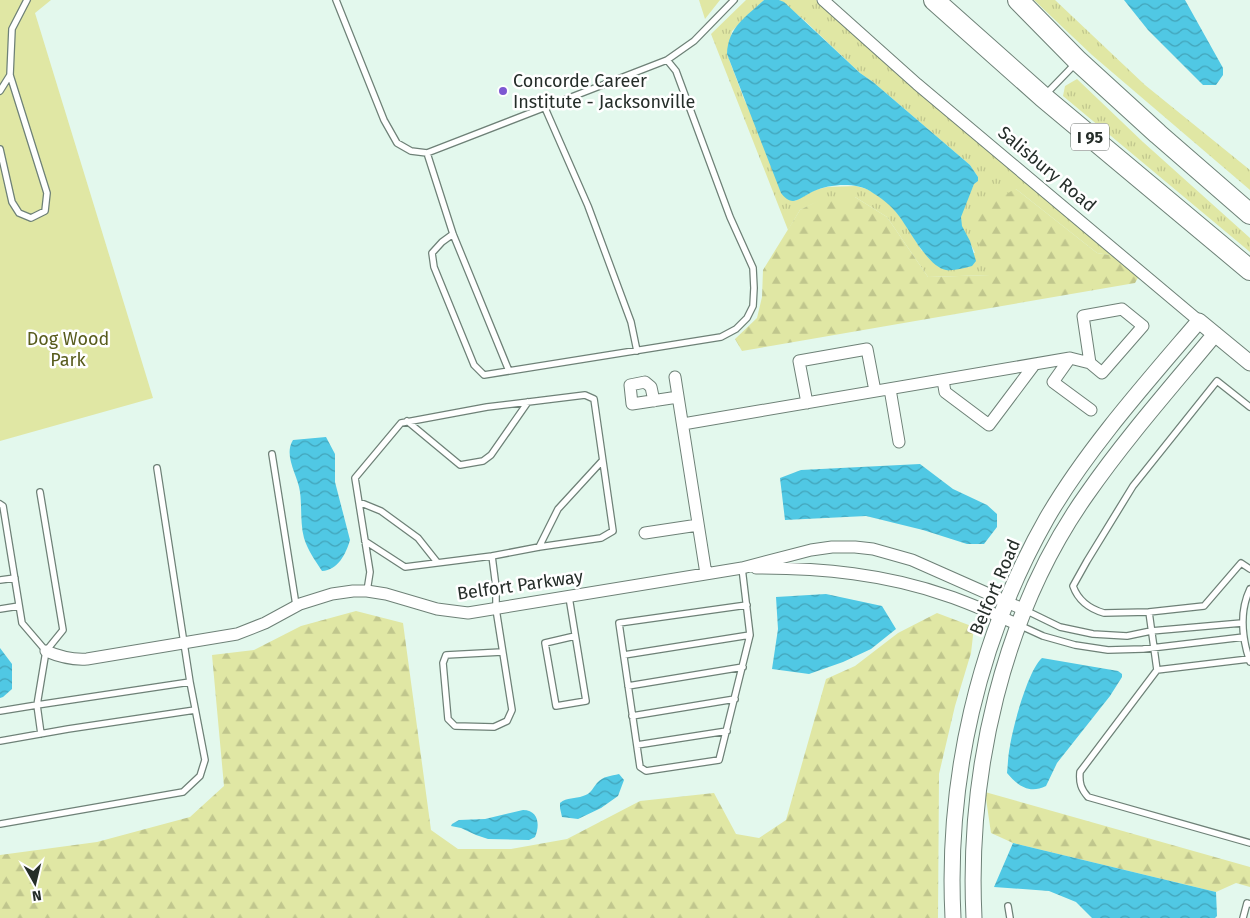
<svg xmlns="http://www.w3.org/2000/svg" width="1250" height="918" viewBox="0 0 1250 918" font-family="'Fira Sans',sans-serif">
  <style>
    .grass { fill: url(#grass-tufts) }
    .forest { fill: url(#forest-firs) }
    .park { fill: #e0e7a4 }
    .water { fill: url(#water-waves) }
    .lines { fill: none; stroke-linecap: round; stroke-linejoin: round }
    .lane-casing { stroke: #6e8177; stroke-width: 8 }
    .street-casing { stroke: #6e8177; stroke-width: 13 }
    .secondary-casing { stroke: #6e8177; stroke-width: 17 }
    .highway-casing { stroke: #6e8177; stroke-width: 22 }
    .lane { stroke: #fff; stroke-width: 5.5 }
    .street { stroke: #fff; stroke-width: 11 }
    .secondary { stroke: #fff; stroke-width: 15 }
    .highway { stroke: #fff; stroke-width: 20 }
    .poi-dot { fill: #7d58d2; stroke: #fff; stroke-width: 2 }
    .labels { text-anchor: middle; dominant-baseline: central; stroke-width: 5; stroke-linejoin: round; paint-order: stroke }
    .shield { fill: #fff; stroke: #666c69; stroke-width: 1 }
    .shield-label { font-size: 16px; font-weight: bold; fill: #252d29 }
    .poi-label { font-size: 18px; fill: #252d29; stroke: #fff; text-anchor: start }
    .street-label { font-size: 18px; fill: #252d29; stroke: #fff }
    .park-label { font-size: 18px; fill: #585c1d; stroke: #fff }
  </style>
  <defs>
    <pattern id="grass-tufts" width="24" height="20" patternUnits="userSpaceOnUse" patternTransform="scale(1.25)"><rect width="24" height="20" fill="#e0e7a4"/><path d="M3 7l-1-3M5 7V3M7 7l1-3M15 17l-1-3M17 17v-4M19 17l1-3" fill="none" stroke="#c0c68d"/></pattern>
    <pattern id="forest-firs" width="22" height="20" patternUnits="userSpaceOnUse" patternTransform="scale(1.25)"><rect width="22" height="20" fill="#e0e7a4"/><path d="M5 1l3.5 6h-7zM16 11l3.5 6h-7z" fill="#c0c68d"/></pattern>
    <pattern id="water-waves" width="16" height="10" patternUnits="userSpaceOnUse" patternTransform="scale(1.25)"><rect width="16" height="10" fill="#50c8e4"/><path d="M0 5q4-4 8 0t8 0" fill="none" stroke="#42a3b9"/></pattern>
  </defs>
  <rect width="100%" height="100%" fill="#e3f8ed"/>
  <path class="grass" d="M699 0H720L705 19Z
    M746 0H764L732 31 727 54 744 99 795 201 815 190 827 187 856 186 867 189 885 200 900 216 922 251 975 253C971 244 966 236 962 227 957 214 969 196 974 184L978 181V177L970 165 873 82 860 73 803 19 779 0H816L874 53 1116 256 1097 253 1016 189 990 275 928 277 887 217 855 197 825 198 800 210 788 230 711 34Z
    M1034 0H1055L1145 85 1250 170V190L1092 55Z
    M1077 79 1143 142 1250 238V252L1063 96 1065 86Z"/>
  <path class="forest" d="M1016 189 1097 253 1116 256 1139 276 1135 283 742 351 735 339 757 318 762 297 763 270 800 210 825 197H855L887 217 928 277 990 275 972 225 982 206Z
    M356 611 403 623 431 830 458 849H511L567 839 640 801 714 793 736 834 759 838 786 820 826 679 855 666 898 633 937 613 974 627 971 653 955 706 939 774 938 918H0V855L97 842 190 817 224 786 212 655 254 650 301 626Z
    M985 792 1250 867V887L1236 883 1216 892 1013 843 991 833Z"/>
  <path class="park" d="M0 0H51L35 13 153 398 0 441Z"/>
  <path class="water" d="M764 0H779L784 2 860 73 873 82 970 165 978 177V181L974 184 961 217 962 226 970 241 976 261 972 266C964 268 954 271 946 270 928 267 909 229 899 216 891 205 881 198 870 191 856 182 829 184 814 191 807 194 800 200 793 201 788 201 784 197 781 193L727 54C728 27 746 17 764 0Z
    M1124 0H1185L1223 68V75L1216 85H1203L1148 30Z
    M326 437 335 454V482L350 540C346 554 338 570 322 571 315 560 308 551 304 538 300 523 302 506 300 492 298 475 283 456 293 440Z
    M920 464 953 489 987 505 997 514V527L984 544H967L923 530 866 516 785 520 780 478 801 470Z
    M826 594 882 606 896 629 871 649 843 662 809 674 772 669 778 629 776 597Z
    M0 648 12 664V689L3 697 0 698Z
    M1042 658 1118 671 1122 674V677L1110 696 1057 763 1046 786C1029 794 1018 786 1007 773 1008 764 1008 755 1010 746 1013 727 1028 670 1042 658Z
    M619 774 624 780 618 796 601 808 578 819 562 817 560 808V803C567 797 575 799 583 796 591 794 592 789 597 783 603 776 611 776 619 774Z
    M523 810C539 810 540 826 535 837L529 840 488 839 476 835 461 828 451 826 452 824 459 820 485 819Z
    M1013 843 1216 892 1217 916 1215 918H1092L1076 902 1049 891 994 887Z"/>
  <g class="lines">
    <g class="lane-casing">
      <path id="lane" d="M336 0 384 120 397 143 411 151 427 153
        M0 91 10 75
        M1046 94 1076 63
        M545 108 588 206 631 322 637 351
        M0 149 12 202 19 213 31 218 45 211 47 193 10 75 12 29 27 0
        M453 234 442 242 432 253 434 267 474 365 484 375 721 337 736 329 747 318 753 306 754 288 753 268 730 217 676 71 667 60
        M509 371 453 234 427 153 667 60 694 41 734 0
        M1250 407 1217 381 1133 486 1087 561 1073 586C1078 600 1090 609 1104 613L1149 612 1204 606 1241 563 1250 569
        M407 421 460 465 483 461 491 455 528 402
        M272 454 296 605
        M40 492 63 630 46 651 37 705 190 682 157 468
        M359 502 381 511 418 538 437 562
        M0 504 3 506 22 623 46 651
        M365 541 405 567 492 556
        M539 547 558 509 602 461
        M742 568 750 635 719 760 646 771 640 767 619 623 747 605
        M0 580 15 578
        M367 591 370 572 355 478 401 423 487 407 585 395 594 399 613 531 601 538 539 547 492 556 496 587V609L512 710 507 721 494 727 455 726 448 719 443 663 446 655 502 652
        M569 597 586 701 556 706 545 643 575 636
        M0 609 19 606
        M1025 610 1060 627 1093 634 1127 636 1151 631 1242 623
        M1149 612 1157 670
        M1019 625 1043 636 1075 645 1108 650 1143 649 1244 637
        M624 655 750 635
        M1249 659 1157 670 1080 772C1079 783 1081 789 1088 797L1250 843
        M1250 662C1242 638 1239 612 1250 589
        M628 686 743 667
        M0 711 37 705 41 734
        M632 716 735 699
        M0 741 68 729 195 710
        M637 745 727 731
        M0 824 183 792 200 776 205 760 190 682
        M1008 906 1010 918
        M1243 918 1247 903 1250 904"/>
    </g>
    <g class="street-casing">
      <path id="street" d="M823 0 917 84 1199 321
        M1070 358 1053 382 1091 410
        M675 377 706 574
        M943 380 945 392 989 425 1034 365
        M890 389 899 442
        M654 401 651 387 645 382 630 385 632 404 678 397
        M807 403 799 361 867 349 875 391
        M683 424 1070 358 1090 363 1102 373 1143 326 1122 309 1083 316 1090 363
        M645 533 698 525
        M756 568C822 568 886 574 948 596 972 604 996 615 1019 625
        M46 651C60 657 72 660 87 659L237 634 265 623 300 604 332 594 353 591H367L386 594 437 609 468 613 742 568 811 550 832 547H855L873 549 912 560 1025 610"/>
    </g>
    <g class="secondary-casing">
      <path id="secondary" d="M953 918C946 780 978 639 1047 518 1087 449 1147 382 1199 321L1250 363
        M974 918C967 773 1002 614 1087 494 1126 438 1172 386 1215 334"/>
    </g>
    <g class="highway-casing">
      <path id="highway" d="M934 0 1043 97 1250 270
        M1018 0 1078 61 1158 134 1250 214"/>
    </g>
    <use href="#lane" class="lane"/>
    <use href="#street" class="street"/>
    <use href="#secondary" class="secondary"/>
    <use href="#highway" class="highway"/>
  </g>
  <circle class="poi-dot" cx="503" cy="91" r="5"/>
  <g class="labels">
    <rect class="shield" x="1071" y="123.5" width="38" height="27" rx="4"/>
    <g class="shield-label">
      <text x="1090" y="137">I 95</text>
    </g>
    <g class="poi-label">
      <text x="513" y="81">Concorde Career<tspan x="513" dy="21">Institute - Jacksonville</tspan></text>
    </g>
    <g class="street-label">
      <text transform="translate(1047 169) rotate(40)">Salisbury Road</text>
      <text transform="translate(520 585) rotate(-8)">Belfort Parkway</text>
      <text transform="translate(995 587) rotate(-67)">Belfort Road</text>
    </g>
    <g class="park-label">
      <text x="68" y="339">Dog Wood<tspan x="68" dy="21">Park</tspan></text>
    </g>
  </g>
  <g transform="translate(35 883) rotate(172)" stroke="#ffffff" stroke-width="4" paint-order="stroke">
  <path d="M0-4L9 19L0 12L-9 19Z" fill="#252d29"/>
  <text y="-8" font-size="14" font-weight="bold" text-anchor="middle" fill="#252d29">N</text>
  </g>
</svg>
